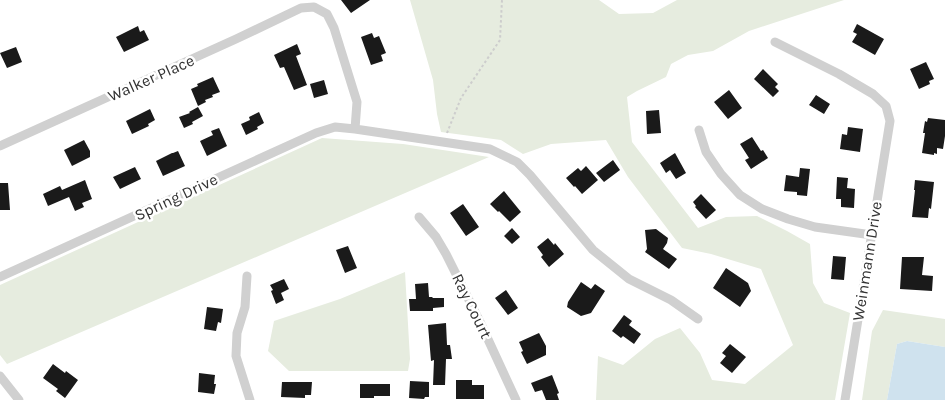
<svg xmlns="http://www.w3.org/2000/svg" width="945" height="400" viewBox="0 0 945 400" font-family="Karla,sans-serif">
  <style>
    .green { fill: #e6ecdf }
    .water { fill: #cfe2ee }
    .building { fill: #1a1a1a }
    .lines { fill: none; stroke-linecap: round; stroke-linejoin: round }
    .path { stroke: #cdcdcd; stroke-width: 2; stroke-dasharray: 2.5 2.5; stroke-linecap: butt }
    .minor { stroke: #d0d0d0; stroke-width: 9 }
    .labels { text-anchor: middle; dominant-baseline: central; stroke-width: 5; stroke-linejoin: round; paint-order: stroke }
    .street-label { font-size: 16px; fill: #333; stroke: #fff }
  </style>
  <rect width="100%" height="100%" fill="#fff"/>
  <path class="green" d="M410 0H599L619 14 653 13 677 0H844L749 31 713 51 688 55 671 64 666 77 637 91 627 97 632 142 698 228 726 217 757 216 787 231 810 244 813 283 824 303 850 313 835 400H596L598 356 623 365 655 339 680 328 700 353 712 380 745 384 793 345 761 269 711 254 682 248 628 177 606 140 551 144 523 154 501 140 441 132 437 114 433 80Z
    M322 138 403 144 489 157 7 364 0 355V285Z
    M405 272 410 359 408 371H289L268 351 274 321 340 299Z
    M883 310 945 319V347L907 341 897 344 887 400H862L872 331Z"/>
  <path class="water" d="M907 341 945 347V400H887L897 344Z"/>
  <path class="building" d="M341 0H370L351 13Z
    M857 24 884 39 875 55 852 42 857 34 853 32Z
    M138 26 140 32 144 30 149 40 124 52 116 37Z
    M372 33 374 38 379 36 386 53 381 55 383 61 371 65 361 37Z
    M297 44 301 54 296 56 307 85 294 90 284 67 280 68 274 55Z
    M16 47 22 62 7 68 0 53Z
    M926 62 934 79 929 81 930 84 919 89 910 69Z
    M763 69 778 84 775 87 779 91 773 97 754 79Z
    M213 77 220 92 212 95 213 97 205 100 206 102 198 106 191 89 198 86 197 84Z
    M324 80 328 94 314 98 310 84Z
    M729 90 742 108 728 119 714 102Z
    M816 95 830 104 824 114 809 105Z
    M198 107 203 116 192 122 193 124 184 128 179 117 190 113 189 112Z
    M150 109 155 120 148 124 149 126 132 134 126 121Z
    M659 110 661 133 647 134 646 111Z
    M259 112 264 123 257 127 258 129 246 135 241 124 250 120 249 117Z
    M928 118 945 120V136L943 149 937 148V154L934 153V155L922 153 925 133H923L925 121 927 122Z
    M848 127 863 129 860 152 840 149 842 134 847 135Z
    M219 128 227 146 207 156 200 141 213 135 211 131Z
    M752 137 761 151 763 150 768 158 751 169 745 160 749 158 740 144Z
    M84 140 90 151V157L72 166 64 150Z
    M178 151 185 166 163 176 156 161 172 153H173Z
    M675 153 686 173 676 179 670 170 666 173 660 163Z
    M613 160 620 170 604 182 596 173Z
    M586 166 598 180 582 194 575 186 574 187 566 178 578 168 581 171Z
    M135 167 141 179 120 189 113 177Z
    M800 168 810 169 807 196 797 195V192L784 191 786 175 799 177Z
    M837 177 848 178 847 188 855 189 854 208 841 207V199H836Z
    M85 180 92 199 82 203 84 207 75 211 69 197 48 206 43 194 60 186 62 190Z
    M915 180 934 182 931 209 929 208 928 218 912 217 915 190H914Z
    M0 183H8L10 210H0Z
    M504 191 521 212 510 222 499 211 498 212 490 204Z
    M701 194 716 210 706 219 695 207 696 206 693 202Z
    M463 204 479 227 466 236 450 213Z
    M512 228 520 237 512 244 504 236Z
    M656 229 668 238 667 243 663 249 677 259 669 269 645 252 647 249 645 230Z
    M548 238 554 245 555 243 564 254 549 267 541 257 543 255 537 247Z
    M348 246 357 268 345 273 336 250Z
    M833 256 846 257 844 280 831 279Z
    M902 257H924L922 275 933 276 932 291 900 289Z
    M726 268 748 283 751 291 740 307 713 288Z
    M284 279 289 289 281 293 284 300 276 304 271 291 273 290 270 285Z
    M581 282 591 289 595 284 605 291 591 313 581 316 567 307 568 302Z
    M428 283 429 297H432L433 298H444V307L433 308V311H410L409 299H416L415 284Z
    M506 290 518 308 508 315 495 298Z
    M207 307 223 309 221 323 218 322 216 331 204 329Z
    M624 315 632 321 629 325 641 334 634 344 623 336 621 338 612 331Z
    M446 323 447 345H450L452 359H446L445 385H433L434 360 431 361 428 325Z
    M539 333 546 346V355L527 364 521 352 523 351 519 342Z
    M730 344 746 357 732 373 720 363 726 356 722 353Z
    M53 364 65 373 66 371 78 380 65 398 56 391 58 389 43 378Z
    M199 373 215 375 214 384H216L214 394 198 392Z
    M552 375 559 393 557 394 559 400H546L542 390 535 392 531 383Z
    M456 380H472V385H484V399H456Z
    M410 381 429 382V397H425L424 399 409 398Z
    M282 382H312L311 395H305V398L281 397Z
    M360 384H390V396H374V398H360Z"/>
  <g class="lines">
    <path class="path" d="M447 133 461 98 500 40 502 0"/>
    <path class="minor" d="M775 42 839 74 873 94 886 106 890 121 845 400
      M699 130 706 152 721 174 740 195 762 209 788 219 815 227 872 235
      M0 146 236 39 301 8 314 7 327 14 334 28 357 102 355 129 490 149 517 162 530 175 593 250 629 279 671 300 698 319
      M419 217 436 237 446 254 480 322 516 400
      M247 276 245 307 237 333 236 356 250 400
      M0 277 316 133 335 127 355 129
      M0 376 19 400"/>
  </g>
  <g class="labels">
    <g class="street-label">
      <text transform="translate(151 78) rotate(-24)">Walker Place</text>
      <text transform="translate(176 197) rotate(-25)">Spring Drive</text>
      <text transform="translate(867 261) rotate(-81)">Weinmann Drive</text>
      <text transform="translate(472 306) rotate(64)">Ray Court</text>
    </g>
  </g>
</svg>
